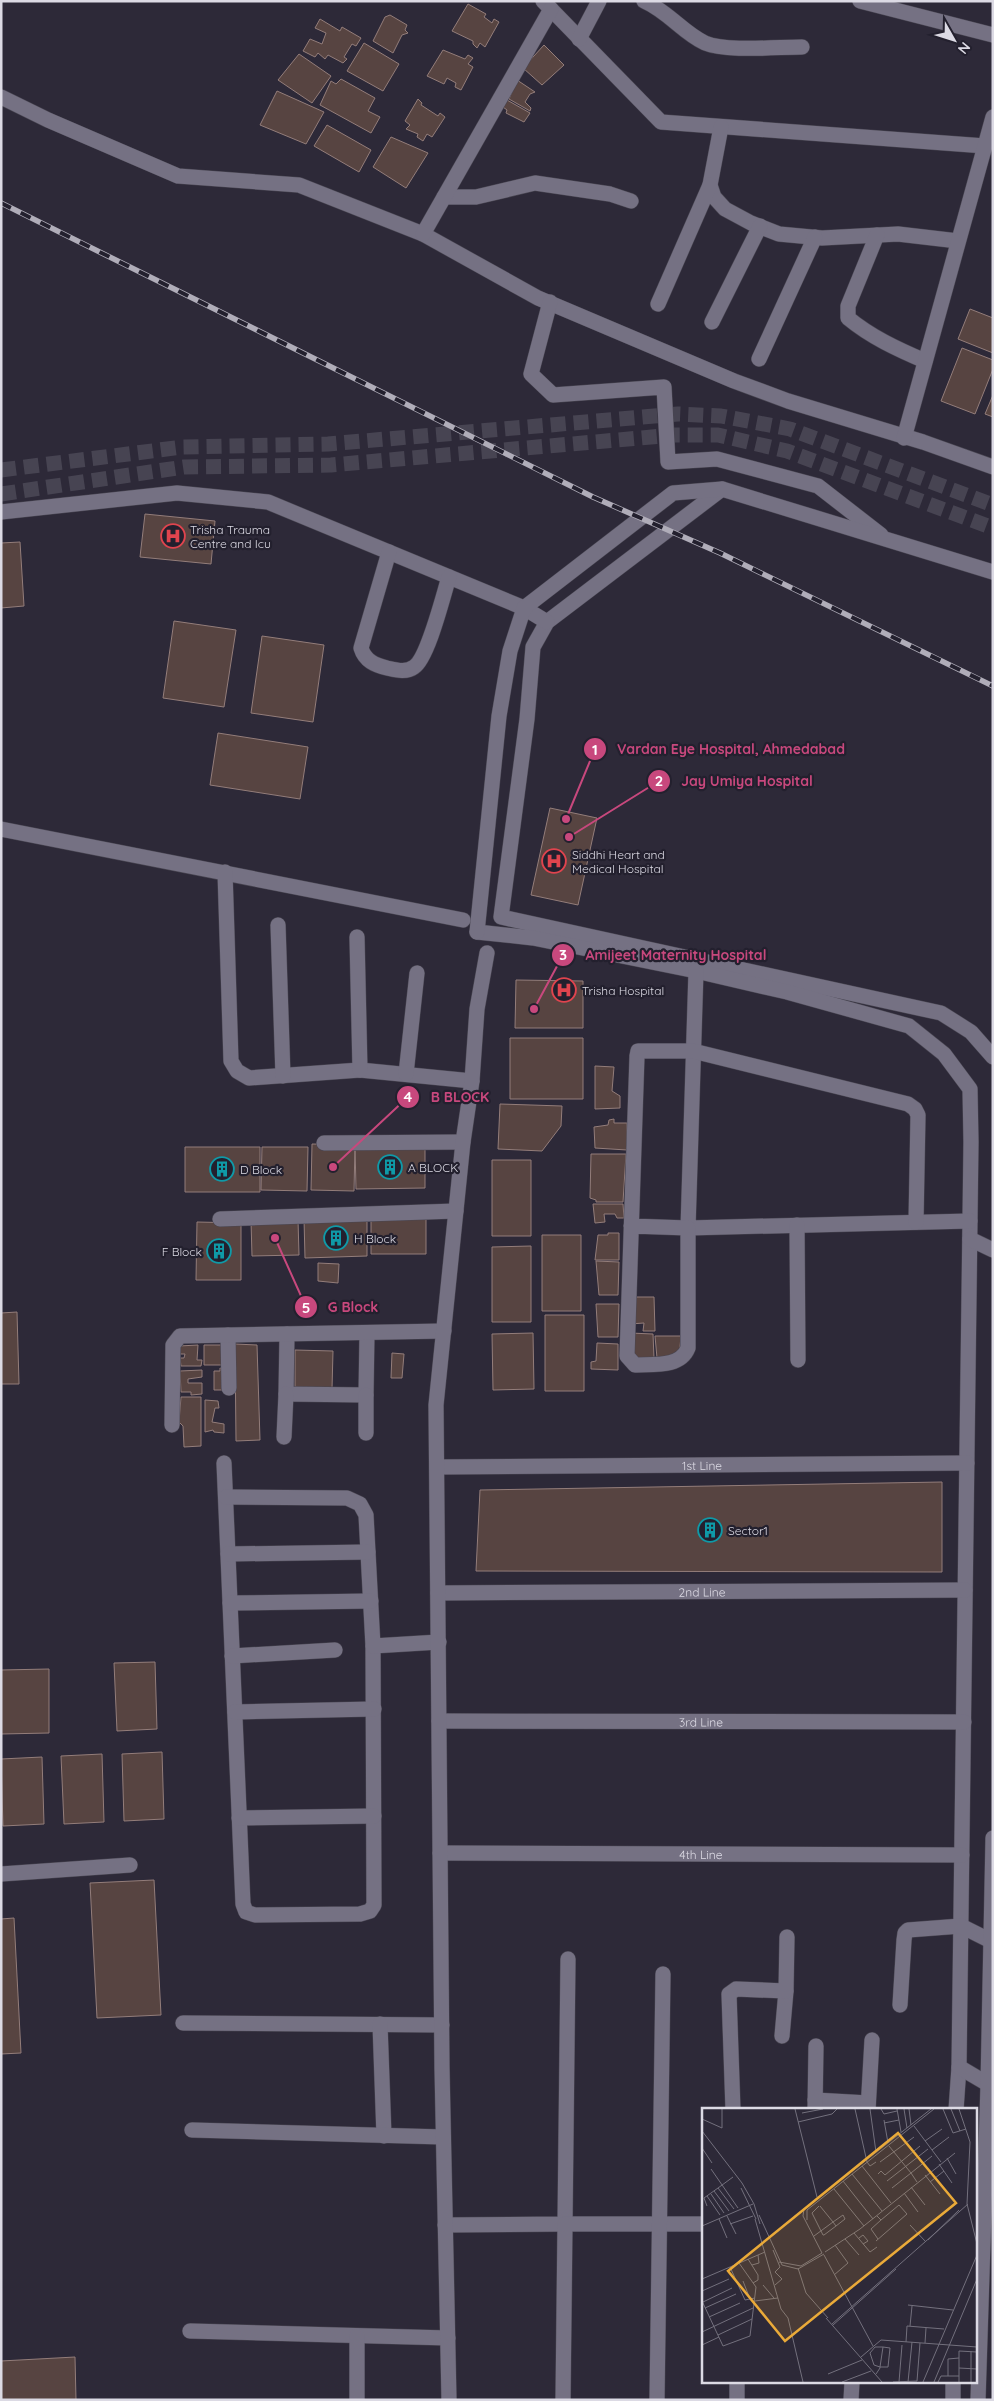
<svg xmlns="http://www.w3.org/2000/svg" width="994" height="2401" viewBox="0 0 994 2401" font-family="Quicksand,sans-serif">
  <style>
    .building { fill: #574441; stroke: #937d7a }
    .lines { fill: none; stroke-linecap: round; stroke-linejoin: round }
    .major-tunnel { stroke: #474452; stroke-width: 15; stroke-dasharray: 15 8; stroke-linecap: butt }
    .minor-casing { stroke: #494652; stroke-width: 16 }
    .minor { stroke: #757183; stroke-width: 15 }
    .rail-casing { stroke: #b0adb9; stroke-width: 5.5 }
    .rail { stroke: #23202e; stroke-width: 4; stroke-dasharray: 11; stroke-linecap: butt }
    .labels { text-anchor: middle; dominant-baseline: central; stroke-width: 4.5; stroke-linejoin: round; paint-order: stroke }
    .poi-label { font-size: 12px; fill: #dcdae4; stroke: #23202e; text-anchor: start }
    .street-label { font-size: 12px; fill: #dcdae4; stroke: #23202e }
    .inset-road { fill: none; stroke: #73707d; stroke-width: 1 }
    .view { fill: #eaaa39; fill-opacity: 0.15; stroke: #eaaa39; stroke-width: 2.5 }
    .inset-edge { fill: none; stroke: #dcdae4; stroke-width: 2.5 }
    .leader { fill: none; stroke: #c8487d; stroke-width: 2 }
    .callout-dot { fill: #c8487d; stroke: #23202e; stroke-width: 2 }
    .mark-label { font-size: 15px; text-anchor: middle; font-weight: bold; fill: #fff }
    .callout-label { font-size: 14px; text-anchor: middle; font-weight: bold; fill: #c8487d; stroke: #23202e; stroke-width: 4.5; stroke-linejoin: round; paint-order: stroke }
  </style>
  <rect width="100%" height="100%" fill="#2d2938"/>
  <path class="building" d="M468 4 486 14 484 17 492 23 494 19 499 22 485 47 480 43 477 48 473 44V41L452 31Z
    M390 15 407 25 405 30 408 33 402 35 393 53 373 41 385 17Z
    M320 19 340 31 342 27 361 38 356 46 352 44 344 57 347 59 343 63 328 55 325 59 318 53 315 57 303 51 310 39 322 44 326 33 315 28Z
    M364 43 399 64 383 91 347 71Z
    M544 45 564 65 542 85 523 68Z
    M443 50 465 59 468 55 473 58 468 64 473 67 461 90 455 87 456 83 447 78 444 84 427 76Z
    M299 54 331 76 312 103 278 80Z
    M341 79 375 98 368 111 380 117 371 133 320 105 331 81 336 84Z
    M517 80 535 92 530 94 525 102 531 108 530 111 509 99Z
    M277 91 324 112 306 144 260 125Z
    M418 99 422 103 421 105 438 116 440 113 445 117 432 137 427 134 423 141 417 137 418 134 406 129 410 125 405 121Z
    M507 100 530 113 524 122 506 113 507 110 503 107Z
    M327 125 371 150 359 172 314 146Z
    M391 137 428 153 406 188 373 167Z
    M970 309 993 318V353L958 339Z
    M962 348 993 360V369L975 414 941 401Z
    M993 395V417L985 414Z
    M145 514 215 521 211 564 140 557Z
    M20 542 24 606 1 608V543Z
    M174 621 236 630 224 707 163 698Z
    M262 636 324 645 313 722 251 713Z
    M218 733 308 747 300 799 210 785Z
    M550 808 597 818 578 905 531 895Z
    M516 980 583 981V1028H515Z
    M510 1038H583V1099H510Z
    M595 1066 614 1067 612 1091 620 1096V1108L595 1109Z
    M500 1104 562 1106 561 1126 542 1151 498 1149Z
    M614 1119V1123H627V1150L595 1148 594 1127 608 1125 609 1120Z
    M425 1143V1188L356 1189 355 1146Z
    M312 1144 355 1145 354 1191 311 1190Z
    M185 1147H260V1192H185Z
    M262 1147H308L307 1191 261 1190Z
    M591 1154H626L623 1202H596V1200L590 1198Z
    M492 1160H531V1236H492Z
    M593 1204H623L624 1218H617L615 1214H604L605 1222 595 1223Z
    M371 1216H426V1254H371Z
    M367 1218V1256L305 1258 304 1219Z
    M298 1220 299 1255 252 1256 251 1221Z
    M197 1222 241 1223V1280H196Z
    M608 1233H619V1260H595L598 1235H608Z
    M542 1235H581V1311H542Z
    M531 1246V1322H492V1247Z
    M596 1261 619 1262 618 1295H599Z
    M318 1263 339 1264 338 1283 318 1281Z
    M631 1297H654L655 1331H643L644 1323 630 1324Z
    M596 1304H619L618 1337H598Z
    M17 1312 19 1384H1V1313Z
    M545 1315H584V1391H545Z
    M533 1333 534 1389 493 1390 492 1334Z
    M630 1333 653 1334 654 1358H630Z
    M655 1336H681L679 1358H657Z
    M597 1343 618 1344V1370L591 1369V1362L596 1361Z
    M235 1344 257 1345 260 1440 236 1441Z
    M198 1345 197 1360H202L201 1366H181L180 1358H184L185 1354H179V1346Z
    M204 1345H225L224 1365H204Z
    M295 1350 333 1351 332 1389 295 1387Z
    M392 1353 404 1354 402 1378H391Z
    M220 1368 224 1369V1390H214V1371H220Z
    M202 1370V1377L188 1379V1383H202V1394L191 1395V1392H181L180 1371Z
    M181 1397H201V1446L184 1447 183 1426 179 1422Z
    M205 1400 218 1401 219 1408H215L212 1422 224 1424V1433L214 1432 213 1430 205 1432Z
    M942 1482V1572L476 1571 480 1490Z
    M155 1662 157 1729 117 1731 114 1663Z
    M49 1669V1733L1 1734V1670Z
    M162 1752 164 1819 124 1821 122 1754Z
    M102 1754 104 1822 64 1824 61 1756Z
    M42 1757 44 1824 3 1826 1 1759Z
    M154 1880 161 2015 97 2018 90 1883Z
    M14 1918 21 2053 1 2054V1919Z
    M75 2357 76 2400H1V2361Z"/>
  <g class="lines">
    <path class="major-tunnel" d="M1 470 183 447 328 444 678 414 721 416 790 429 993 505
      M1 494 184 467 331 465 675 435H718L787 451 993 528"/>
    <g class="minor-casing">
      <g id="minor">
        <path d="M543 1 661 122 985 146"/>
        <path d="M644 1C669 12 683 33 705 43 726 52 777 47 802 47"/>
        <path d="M860 1 993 35"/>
        <path d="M579 39 599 1"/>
        <path d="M1 97 48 120 178 176 299 185 423 234 538 298 734 381 788 401 923 442 993 467"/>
        <path d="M721 127 710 185 714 197 725 209 751 223 779 234 822 238 898 234 958 241"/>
        <path d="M444 197H476L535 183 610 194 631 201"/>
        <path d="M423 234 551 9"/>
        <path d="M877 235 848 306V318C871 337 897 349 925 361"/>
        <path d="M550 302 531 374 553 395 664 387 668 462 717 459 818 486 881 535"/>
        <path d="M658 304 710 185"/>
        <path d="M712 322 760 226"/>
        <path d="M759 359 815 237"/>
        <path d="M904 438 993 117"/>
        <path d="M722 489 547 622 533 647 527 719 501 917 941 1013 971 1032 993 1057"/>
        <path d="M1 512 177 493 268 502 524 608 547 622"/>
        <path d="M389 552 361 648C365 661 375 665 387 668 396 670 406 673 414 667 428 658 443 596 449 577"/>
        <path d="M1 829 463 920"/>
        <path d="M225 872 231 1061 237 1071 249 1078 360 1070 472 1081"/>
        <path d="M278 925 283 1076"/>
        <path d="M477 932 533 938 696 971 787 992 909 1026 944 1054 970 1089 971 1142 959 2067 956 2110"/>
        <path d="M477 932 499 716 510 651 524 608 673 493 722 489 993 572"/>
        <path d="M357 937 360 1070"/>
        <path d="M696 971 688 1228 970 1221"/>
        <path d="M406 1074 417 973"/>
        <path d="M324 1143 463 1142"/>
        <path d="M220 1219 456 1211"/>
        <path d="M797 1225 798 1360"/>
        <path d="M631 1226 688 1228V1348C680 1368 653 1364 635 1365L627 1356 637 1056 638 1051H693L908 1104 915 1109 918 1115 916 1222"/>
        <path d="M970 1239 993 1250"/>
        <path d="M287 1334 286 1394 366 1395 367 1333"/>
        <path d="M228 1335 229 1388"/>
        <path d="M366 1395V1433"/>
        <path d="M172 1425 173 1345 180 1336 444 1331"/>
        <path d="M284 1437 286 1394"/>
        <path d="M224 1463 243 1904 246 1912 255 1915 360 1914 370 1911 374 1905 373 1646"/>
        <path id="s1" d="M437 1467 967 1463"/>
        <path d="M226 1497 347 1498 360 1504 366 1515 373 1646 439 1642"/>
        <path d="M228 1554 368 1552"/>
        <path id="s2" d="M438 1593 965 1590"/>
        <path d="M230 1603 371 1601"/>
        <path d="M232 1656 335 1650"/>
        <path d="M235 1712 374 1709"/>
        <path id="s3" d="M439 1721 964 1722"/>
        <path d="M239 1818 374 1816"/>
        <path id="s4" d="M440 1853 962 1855"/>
        <path d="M1 1874 130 1865"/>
        <path d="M900 2005 904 1940 905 1933 908 1930 961 1926 993 1942"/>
        <path d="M183 2023 442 2025"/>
        <path d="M380 2024 384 2136"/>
        <path d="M782 2036 786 1991"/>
        <path d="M959 2067 993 2087"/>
        <path d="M815 2100 868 2103"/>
        <path d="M733 2110 729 1994 736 1989 786 1991 787 1937"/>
        <path d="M815 2110 816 2046"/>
        <path d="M868 2110 872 2040"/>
        <path d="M192 2130 443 2137"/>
        <path d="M445 2225 565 2224 568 1959"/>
        <path d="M190 2331 448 2338"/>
        <path d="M953 2382V2400"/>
        <path d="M357 2400V2336"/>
        <path d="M449 2400 442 2068 436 1405 463 1142 472 1081 477 1009 487 953"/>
        <path d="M563 2400 565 2224H703"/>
        <path d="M657 2400 663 1974"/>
        <path d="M737 2400V2382"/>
        <path d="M851 2400 852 2382"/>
        <path d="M978 2400 988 2085 993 1838"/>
      </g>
    </g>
    <use href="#minor" class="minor"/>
    <g class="rail-casing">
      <path id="rail" d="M1 203 593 497 720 553 993 686"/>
    </g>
    <use href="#rail" class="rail"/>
  </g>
  <defs>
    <g id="hospital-ring" transform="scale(1.25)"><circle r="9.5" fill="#23202e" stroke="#e0444e" stroke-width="1.5"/><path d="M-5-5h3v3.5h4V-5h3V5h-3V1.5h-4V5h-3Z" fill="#e0444e"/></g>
    <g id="building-ring" transform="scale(1.25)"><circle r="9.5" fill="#23202e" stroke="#0f9aa8" stroke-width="1.5"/><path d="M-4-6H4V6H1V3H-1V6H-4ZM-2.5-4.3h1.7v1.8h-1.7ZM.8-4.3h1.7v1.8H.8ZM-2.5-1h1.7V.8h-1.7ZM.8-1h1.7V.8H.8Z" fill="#0f9aa8"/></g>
  </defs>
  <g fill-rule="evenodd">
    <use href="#hospital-ring" x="173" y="536"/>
    <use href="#hospital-ring" x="554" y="861"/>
    <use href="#hospital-ring" x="564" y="990"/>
    <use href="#building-ring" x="390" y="1167"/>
    <use href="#building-ring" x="222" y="1169"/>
    <use href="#building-ring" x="336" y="1238"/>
    <use href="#building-ring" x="219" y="1251"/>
    <use href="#building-ring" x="710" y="1530"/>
  </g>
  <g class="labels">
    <g class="poi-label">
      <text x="190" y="529">Trisha Trauma<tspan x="190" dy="14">Centre and Icu</tspan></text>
      <text x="572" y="854">Siddhi Heart and<tspan x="572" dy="14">Medical Hospital</tspan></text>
      <text x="582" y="990">Trisha Hospital</text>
      <text x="408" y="1167">A BLOCK</text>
      <text x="240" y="1169">D Block</text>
      <text x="354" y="1238">H Block</text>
      <text x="202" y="1251" text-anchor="end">F Block</text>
      <text x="728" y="1530">Sector1</text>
    </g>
    <g class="street-label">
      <text stroke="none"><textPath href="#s1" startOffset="265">1st Line</textPath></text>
      <text stroke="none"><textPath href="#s2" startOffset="264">2nd Line</textPath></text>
      <text stroke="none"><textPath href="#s3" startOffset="262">3rd Line</textPath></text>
      <text stroke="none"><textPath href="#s4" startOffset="261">4th Line</textPath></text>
    </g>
  </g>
  <g transform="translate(702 2108)">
    <rect width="275" height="275" fill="#2d2938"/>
    <path class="inset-road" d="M93 1 115 89M153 1 165 54 168 58 174 54M168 1 174 44M179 1 182 6 195 3M195 1 199 24M202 1 205 20M207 1 209 17M241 1 251 25 264 21M249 1 258 23M257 1 268 34 265 96 275 136M100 5 121 1M0 11 20 20V1M182 12 186 35M96 14 130 6 135 1M182 15 197 12M212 18 239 54M0 23 40 75 52 96 58 116M223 33 240 21M187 38 209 65 230 48M0 40 10 55M230 42 247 29M245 50 254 66M178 54 212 29M237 56 250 75M160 58 189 95M9 61 36 100M150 66 180 103M176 66 179 63 183 67 218 38M223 67 238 86M141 73 171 111M185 73 226 41M228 74 242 63M209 79 223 97M16 80 31 69M39 80 54 111M190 80 209 65 215 74M132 81 162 118M12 83 27 103M202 85 216 104M9 86 22 105M5 88 18 107M5 98 2 90 16 80 32 101M117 98 110 105 121 127H122L134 118 143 111 141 107 131 114 134 118M57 107 80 157 96 161 122 146M25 108 34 126M175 108 179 112 169 121 176 131M17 111 25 130M53 111 79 201 86 210 101 274M105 112V102L232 1M28 116 51 108M208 117 223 133M0 118 51 96M152 125 168 144 175 139M112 128 131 114 118 98M157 130 161 127 166 133 161 136M143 131 157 147M226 132 257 102M174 133 205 106 197 97 179 112M71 142 78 159 73 164 80 171 73 177M123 144 158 121 253 45M122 147 171 238M46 151 56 167V172L51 175M77 154 99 158 120 145 101 108 102 101 229 1M50 157 57 155 56 147M28 159 43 192 53 190M96 160 104 185 126 210M132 167 146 155 133 137M0 171 63 144M41 173 48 191M61 177 72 190M0 183 27 171M0 193 21 238 48 228 54 179 37 155M53 193 76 190M1 194 30 180M206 197 251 202M3 200 34 186M7 209 38 195M124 210 180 274M130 216 266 96M131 217 194 161M208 218 210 198M0 224 51 200M16 227 50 211M204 234 205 218 242 221M223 235 224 220M0 237 17 229M269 243V274M159 249 179 232 275 239M257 260 275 261M126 266 160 252M174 266 178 260V259L181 239H173L168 245 172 257 178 259H186L188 240 181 239M246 268V251L257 250M140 274 169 263M191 274 215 273 218 235M197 274 200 237M206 274 210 234M221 274 275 147M232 274 275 171M236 274 239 268H257M257 274V243L275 244"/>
    <path class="view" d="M196 25 254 95 83 233 26 163Z"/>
    <rect width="275" height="275" class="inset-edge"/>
  </g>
  <path class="leader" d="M566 819L595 749M569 837L659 781M534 1009L563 955M333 1167L408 1097M275 1238L306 1307"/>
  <g class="callout-dot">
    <circle cx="566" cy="819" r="5"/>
    <circle cx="569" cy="837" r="5"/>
    <circle cx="534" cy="1009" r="5"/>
    <circle cx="333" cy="1167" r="5"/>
    <circle cx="275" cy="1238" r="5"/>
    <circle cx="595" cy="749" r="12"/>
    <circle cx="659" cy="781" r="12"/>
    <circle cx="563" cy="955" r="12"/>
    <circle cx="408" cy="1097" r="12"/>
    <circle cx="306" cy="1307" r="12"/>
  </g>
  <g class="mark-label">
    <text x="595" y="755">1</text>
    <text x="659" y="786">2</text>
    <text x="563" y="960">3</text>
    <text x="408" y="1102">4</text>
    <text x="306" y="1313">5</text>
  </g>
  <g class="callout-label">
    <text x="731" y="754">Vardan Eye Hospital, Ahmedabad</text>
    <text x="747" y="786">Jay Umiya Hospital</text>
    <text x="676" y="960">Amijeet Maternity Hospital</text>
    <text x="460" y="1102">B BLOCK</text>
    <text x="353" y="1312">G Block</text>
  </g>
  <rect width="994" height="2401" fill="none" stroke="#dcdae4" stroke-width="5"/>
  <g transform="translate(954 40) rotate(129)" stroke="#23202e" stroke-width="4" paint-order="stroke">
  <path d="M0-4L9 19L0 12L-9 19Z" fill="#dcdae4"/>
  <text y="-8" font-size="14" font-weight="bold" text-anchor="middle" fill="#dcdae4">N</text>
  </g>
</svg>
